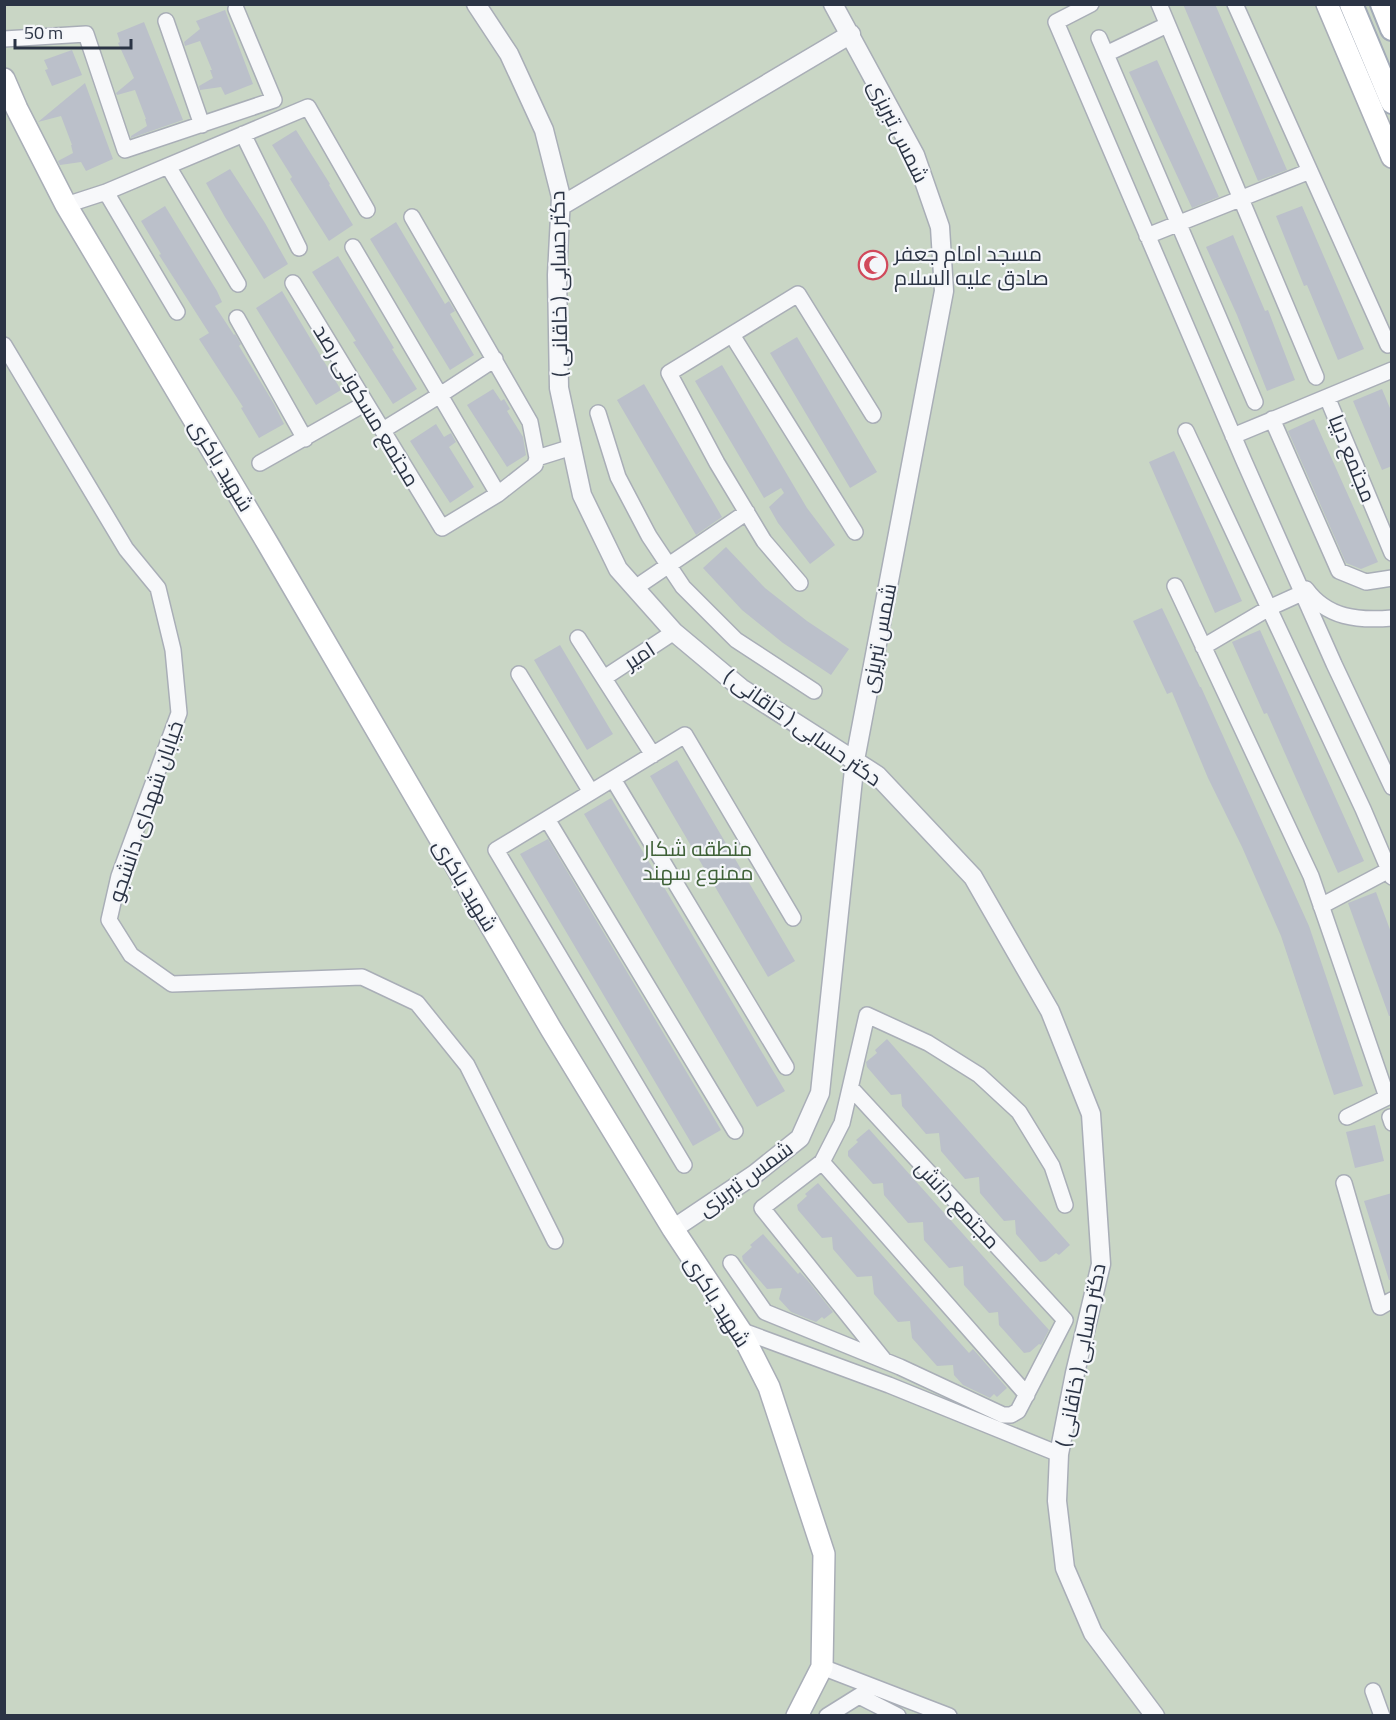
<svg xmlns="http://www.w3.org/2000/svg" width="1396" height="1720" viewBox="0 0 1396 1720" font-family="'Titillium Web',Cairo,sans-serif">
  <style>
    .green { fill: #c9d6c5 }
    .building { fill: #bbc0ca }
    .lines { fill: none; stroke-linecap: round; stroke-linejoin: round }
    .minor-casing { stroke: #a9aeb7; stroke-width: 18 }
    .tertiary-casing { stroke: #a9aeb7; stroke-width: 21 }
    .secondary-casing { stroke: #a9aeb7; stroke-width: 24 }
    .primary-casing { stroke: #a3abb8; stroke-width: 26 }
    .minor { stroke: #f7f8fa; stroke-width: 15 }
    .tertiary { stroke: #f7f8fa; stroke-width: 18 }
    .secondary { stroke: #fff; stroke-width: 21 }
    .primary { stroke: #fff; stroke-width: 22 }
    .labels { text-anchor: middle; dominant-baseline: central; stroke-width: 4.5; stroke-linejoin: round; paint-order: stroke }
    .street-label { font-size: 21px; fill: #2b3445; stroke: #f4f6f9 }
    .poi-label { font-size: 21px; fill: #2b3445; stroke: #f4f6f9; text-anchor: start }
    .park-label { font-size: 21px; fill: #3f6138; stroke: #f4f6f9 }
  </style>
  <rect width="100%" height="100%" fill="#e4e7ec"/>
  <path class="green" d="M5 5H1391V1715L5 1716Z"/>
  <path class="building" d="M1183 4H1215L1287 170 1258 181Z
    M225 10 253 84 225 95 221 87 200 90 199 86 213 78 210 70H212L200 41 185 46 184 42 200 29 196 21Z
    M144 22 183 120 131 138V136L147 126 145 119H146L135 90 117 95 116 93 134 78 118 43 120 42 117 33Z
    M72 50 82 75 52 86 45 70 48 69 44 60Z
    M1157 60 1219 197 1192 208 1129 72Z
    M85 83 113 159 86 171 81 162 60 165 58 161 73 153 71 145H72L61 116 38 122Z
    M296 130 330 184 329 185 353 225 329 241 290 179 292 177 272 145Z
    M230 169 265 223 288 264 264 279 225 217 206 183Z
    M165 206 217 291 222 302 215 306 234 335 235 334 241 344 239 346 274 404 284 424 259 438 241 408 243 407 199 339 209 333 159 255 161 254 141 221Z
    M1302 206 1364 349 1338 360 1307 285 1304 286 1276 216Z
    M396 222 445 304 449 301 455 311 450 314 474 355 450 370 370 239Z
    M1233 235 1265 311 1268 310 1295 380 1267 391 1237 315 1206 247Z
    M338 256 394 348 392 349 417 389 393 404 353 342 356 341 312 272Z
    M282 291 341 390 316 405 256 308Z
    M797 337 877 472 850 488 770 353Z
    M722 365 807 508 835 545 810 564 778 523 769 507 784 493 781 488 764 498 695 381Z
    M644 384 722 517 696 535 617 400Z
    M493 389 501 401 504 399 510 409 507 411 523 437 526 455 507 467 467 405Z
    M1382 389 1392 413V466L1382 470 1353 401Z
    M1314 419 1378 562 1361 569 1346 563 1288 431Z
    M436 424 444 437 451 433 456 442 449 447 474 487 450 503 410 441Z
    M1174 451 1242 601 1215 613 1149 462Z
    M726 547 765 588 807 621 849 649 831 675 783 643 742 610 703 568Z
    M1162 608 1200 687H1201L1309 926 1363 1086 1334 1095 1281 936 1242 847 1208 778 1172 692 1167 694 1133 621Z
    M1260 630 1364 861 1338 873 1267 713 1264 714 1232 642Z
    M560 645 613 734 587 750 534 660Z
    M677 760 795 961 768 977 650 776Z
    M611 798 785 1091 757 1107 584 814Z
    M548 839 721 1130 693 1146 520 854Z
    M1376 892 1392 935V1016H1389L1348 903Z
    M887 1039 1070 1245 1059 1255 1056 1253 1046 1261 1040 1262 1016 1234 1015 1220 1004 1221 980 1193 979 1177 965 1179 941 1151 939 1133 926 1134 902 1106 901 1094 891 1095 867 1067 866 1062 877 1053 875 1050Z
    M1375 1125 1384 1161 1355 1168 1346 1132Z
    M869 1129 1049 1330 1041 1345 1039 1344 1030 1352 1024 1353 999 1325 998 1312 989 1313 964 1285 963 1266 949 1268 924 1240 923 1222 908 1223 884 1195 883 1183 873 1184 848 1156V1151L858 1142 856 1140Z
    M818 1183 969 1353 973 1349 1007 1388 997 1397 994 1394 990 1398 963 1385 954 1375 953 1365 937 1366 912 1338 910 1321 898 1322 874 1294 872 1276 857 1277 833 1249 832 1237 822 1238 798 1210 797 1205 807 1196 805 1194Z
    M1392 1193V1280H1389L1364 1201Z
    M763 1234 798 1274 800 1272 809 1282 833 1312 824 1319 822 1317 816 1322 791 1312 779 1299 782 1288 767 1289 743 1261 742 1256 752 1247 750 1245Z"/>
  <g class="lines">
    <g class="minor-casing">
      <path id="minor" d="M1091 4 1056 22 1244 461 1334 664 1392 787
        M1159 4 1316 377
        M1235 4 1388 345
        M166 21 202 125
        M1099 38 1255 402
        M4 39 86 34 125 150 274 100 236 9
        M1106 54 1167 25
        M243 134 299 248
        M168 166 238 284
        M106 192 177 312
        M66 205 106 192 308 107 367 210
        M1147 236 1310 171
        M353 247 498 494
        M293 283 442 528 498 494 535 465 537 458 530 422 412 217
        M237 318 305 439
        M732 335 855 532
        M4 345 126 549 158 588 173 650 179 713 119 876 109 920 131 955 172 984 362 977 417 1003 467 1065 555 1241
        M1327 397 1392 553
        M598 413 618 477 649 536 683 587 736 640 814 691
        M1272 419 1339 571 1366 582 1392 578
        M383 430 440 395 495 359
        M1186 431 1363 809 1392 877
        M1233 436 1392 370
        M537 458 572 447
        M260 463 366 403
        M800 583 764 541 717 463 669 373 798 294 873 415
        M1175 586 1311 876 1387 1097
        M635 588 747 512
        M1306 589C1327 618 1358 621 1392 618
        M578 638 653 755
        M1203 647 1269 608 1302 593
        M519 674 591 792
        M604 678 674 632
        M613 779 786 1067
        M547 819 735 1131
        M1321 906 1389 870
        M1347 1117 1392 1095
        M1390 1117 1392 1123
        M822 1162 1027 1395
        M684 1165 496 850 685 735 793 918
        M1344 1183 1380 1307 1392 1300
        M731 1263 765 1312 900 1367 1003 1415H1011L1018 1411 1065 1320 851 1088
        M740 1330 889 1385 1059 1454
        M884 1360 762 1208 822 1162 842 1123 867 1015 928 1043 979 1075 1019 1112 1052 1166 1065 1205
        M822 1667 949 1716
        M1373 1691 1382 1716
        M827 1716 859 1696 898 1716"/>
    </g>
    <g class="tertiary-casing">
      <path id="tertiary" d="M476 4 509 54 544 130 561 197 557 275 559 388 582 495 618 569 674 632 741 688 877 775 973 877 1050 1011 1091 1114 1101 1264 1075 1373 1059 1454 1057 1501 1065 1568 1093 1633 1155 1716
        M561 206 851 34
        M673 1229 755 1174 800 1138 820 1093 855 760 944 291 940 227 915 155 833 4"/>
    </g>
    <g class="secondary-casing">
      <path id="secondary" d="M1327 4 1392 157
        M4 79 17 109 66 205 268 544 551 1029 673 1229 740 1330 769 1387 824 1554 822 1667 797 1716"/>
    </g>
    <g class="primary-casing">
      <path id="primary" d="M1351 4 1392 102
        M1382 4 1392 29"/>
    </g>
    <use href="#minor" class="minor"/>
    <use href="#tertiary" class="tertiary"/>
    <use href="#secondary" class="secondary"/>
    <use href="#primary" class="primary"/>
  </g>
  <defs>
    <g id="mosque-ring" transform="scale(1.5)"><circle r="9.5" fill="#f4f6f9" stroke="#d1495b" stroke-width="1.5"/><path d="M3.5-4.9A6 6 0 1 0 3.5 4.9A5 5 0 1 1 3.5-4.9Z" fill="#d1495b"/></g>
  </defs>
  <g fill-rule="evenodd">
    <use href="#mosque-ring" x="873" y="265"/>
  </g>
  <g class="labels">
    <g class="street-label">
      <text transform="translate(899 131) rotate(64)">شمس تبریزی</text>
      <text transform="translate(558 284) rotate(-91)">دکتر حسابی ( خاقانی )</text>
      <text transform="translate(367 405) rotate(59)">مجتمع مسکونی رصد</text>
      <text transform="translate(1353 458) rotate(68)">مجتمع دیبا</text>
      <text transform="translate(222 465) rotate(59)">شهید باکری</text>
      <text transform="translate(878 638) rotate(-79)">شمس تبریزی</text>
      <text transform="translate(639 655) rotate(-33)">امیر</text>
      <text transform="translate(803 727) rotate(35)">دکتر حسابی ( خاقانی )</text>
      <text transform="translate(145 811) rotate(-71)">خیابان شهدای دانشجو</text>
      <text transform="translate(466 885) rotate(59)">شهید باکری</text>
      <text transform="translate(745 1178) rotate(-36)">شمس تبریزی</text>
      <text transform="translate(958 1204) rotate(47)">مجتمع دانش</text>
      <text transform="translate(718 1301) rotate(58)">شهید باکری</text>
      <text transform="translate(1080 1355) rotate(-79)">دکتر حسابی ( خاقانی )</text>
    </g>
    <g class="poi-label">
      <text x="894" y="253">مسجد امام جعفر<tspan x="894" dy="24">صادق علیه السلام</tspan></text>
    </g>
    <g class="park-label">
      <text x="698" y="848">منطقه شکار<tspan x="698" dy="24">ممنوع سهند</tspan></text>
    </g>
  </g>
  <rect width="1396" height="1720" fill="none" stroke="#2b3445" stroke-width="12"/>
  <path d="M15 39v9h116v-9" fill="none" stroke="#2b3445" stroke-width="3"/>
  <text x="24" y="39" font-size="18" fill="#2b3445" stroke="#f4f6f9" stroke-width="4.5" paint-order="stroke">50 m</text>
</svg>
